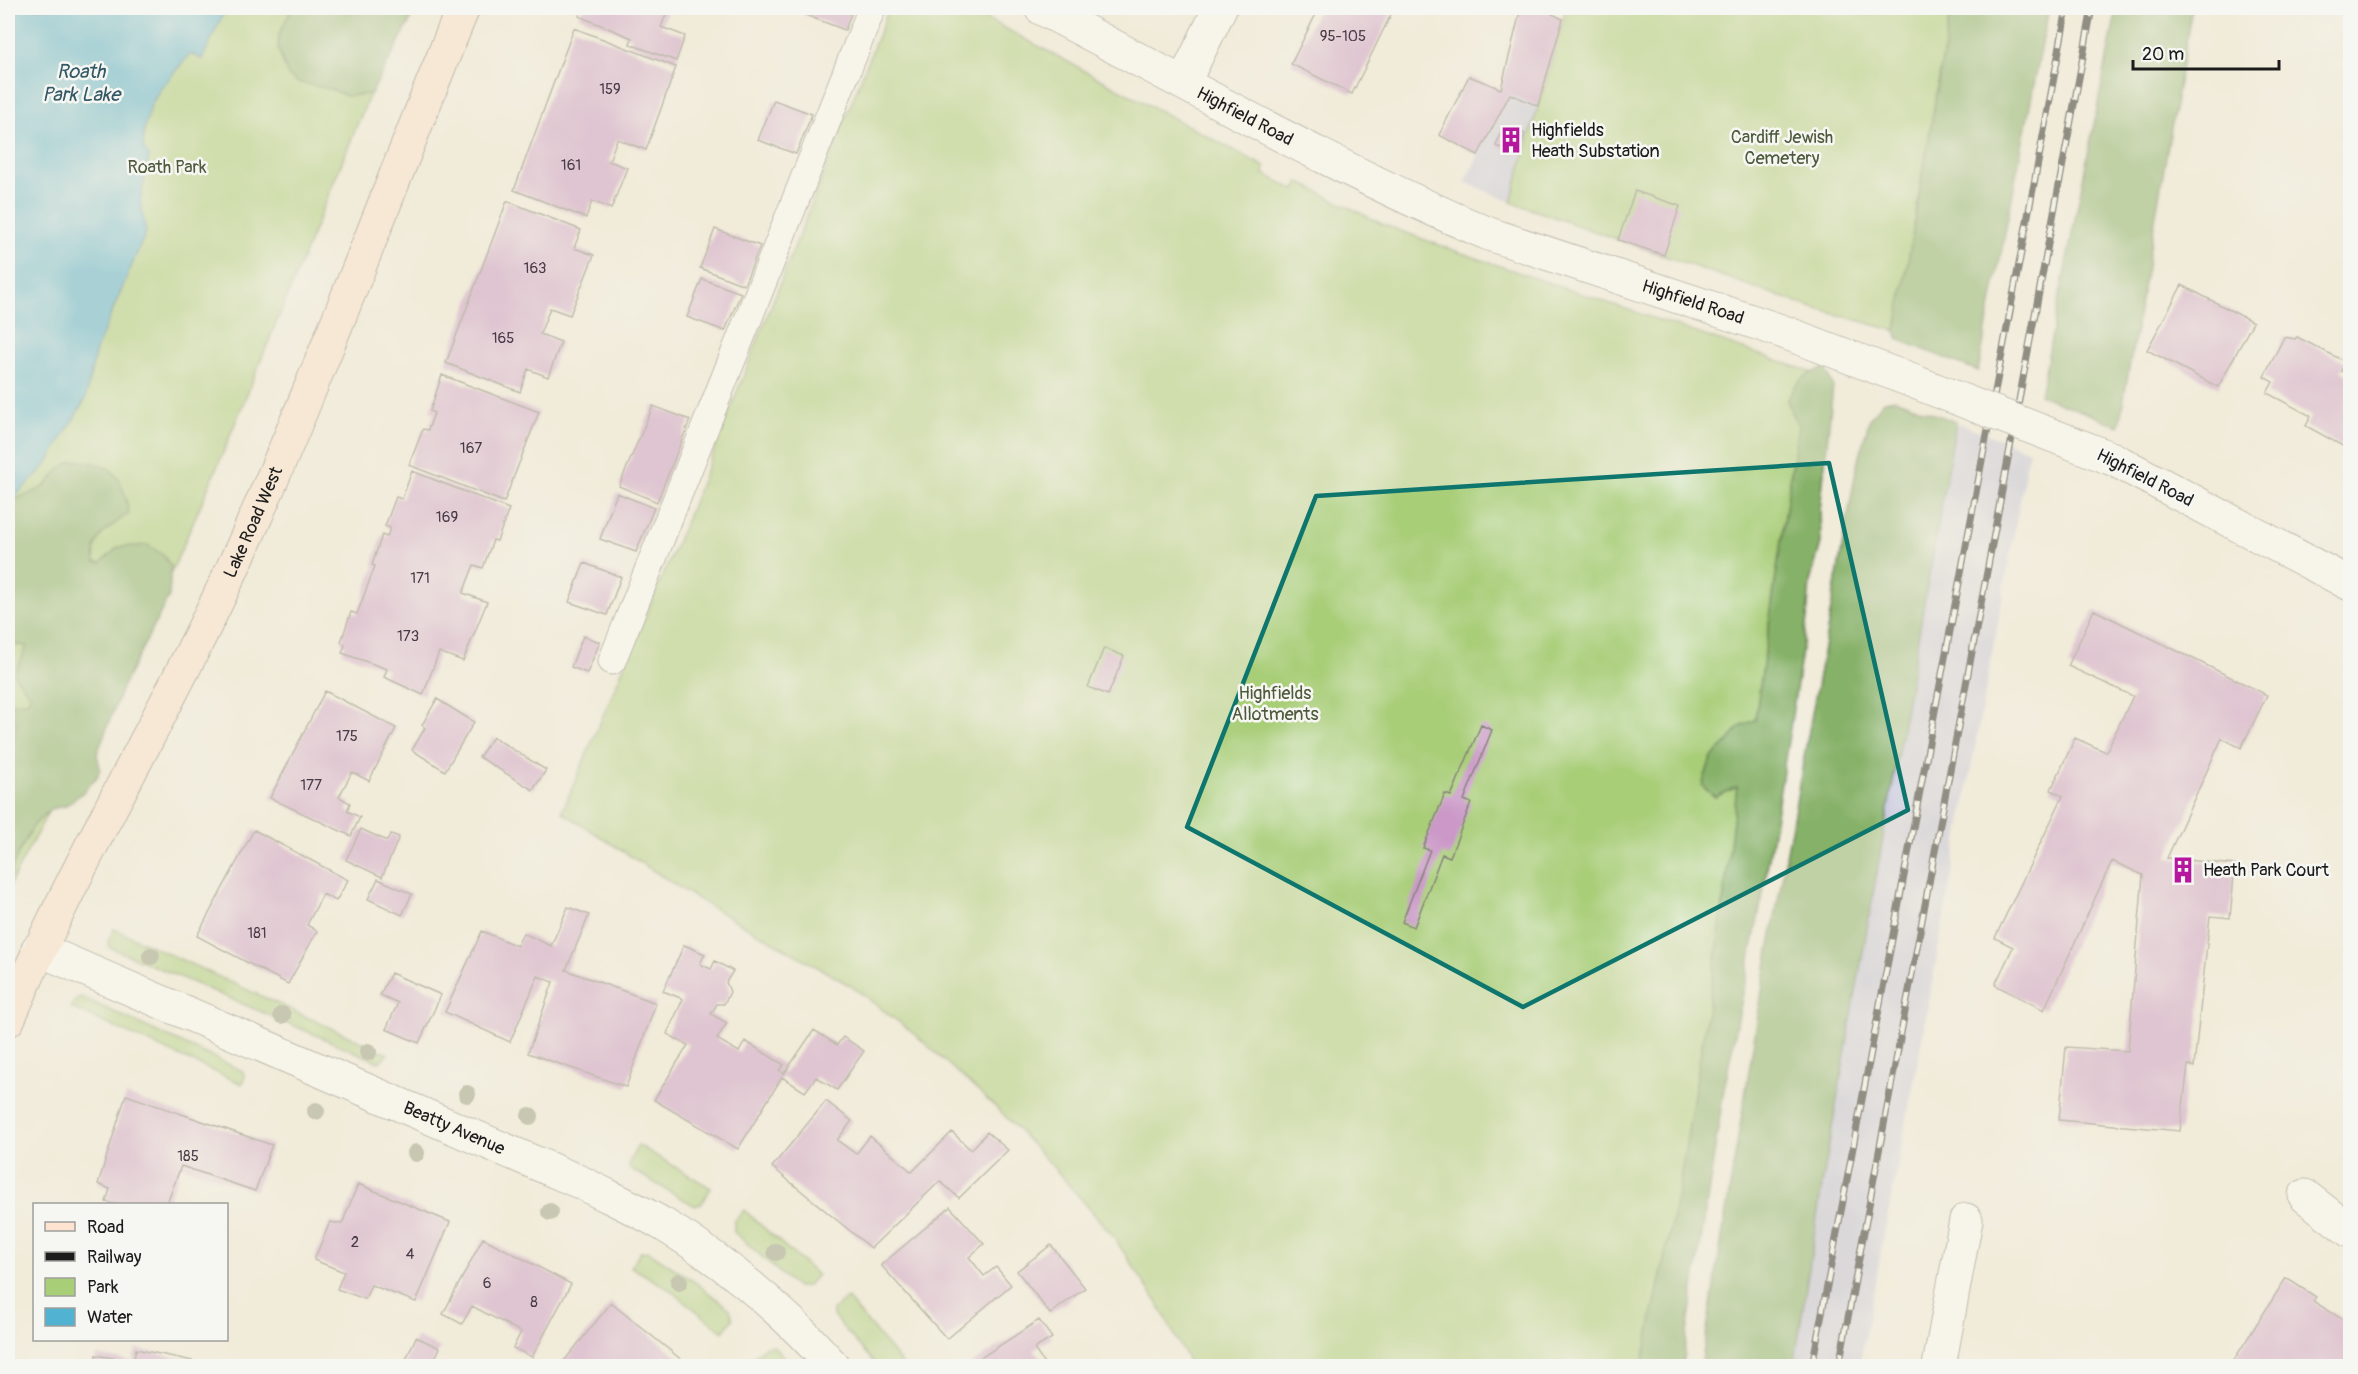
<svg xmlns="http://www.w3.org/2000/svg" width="2358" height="1374" viewBox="0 0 2358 1374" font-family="Pangolin,sans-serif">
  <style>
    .industrial { fill: #c2c2dc }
    .green { fill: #a9ce78; stroke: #62754a; stroke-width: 1.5 }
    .forest { fill: #86b168; stroke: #516642; stroke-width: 1.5 }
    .water { fill: #52b2d1; stroke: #376776; stroke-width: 1.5 }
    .building { fill: #cb98c8 }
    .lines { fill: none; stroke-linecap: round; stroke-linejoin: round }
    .lane-casing { stroke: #86847a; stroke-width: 29 }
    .street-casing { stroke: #86847a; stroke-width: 35 }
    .secondary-casing { stroke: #86847a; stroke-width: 35 }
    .lane { stroke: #fff; stroke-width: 27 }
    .street { stroke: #fff; stroke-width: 33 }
    .secondary { stroke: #fee3d1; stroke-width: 33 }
    .rail-casing { stroke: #1c1c1c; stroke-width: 7 }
    .rail { stroke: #f6f6f2; stroke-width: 4.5; stroke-dasharray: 14; stroke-linecap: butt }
    .street-bridge-casing { stroke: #86847a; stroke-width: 35; stroke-linecap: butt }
    .street-bridge { stroke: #fff; stroke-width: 33 }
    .tree { fill: #979b83 }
    .marked { fill: none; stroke: #0f766e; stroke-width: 4.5; stroke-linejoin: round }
    .labels { text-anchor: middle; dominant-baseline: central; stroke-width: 5; stroke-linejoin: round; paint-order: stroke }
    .number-label { font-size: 15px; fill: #483b47 }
    .street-label { font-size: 18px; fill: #1c1c1c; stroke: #f6f6f2 }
    .poi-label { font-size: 18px; fill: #1c1c1c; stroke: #f6f6f2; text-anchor: start }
    .park-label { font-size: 18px; fill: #4d5a3c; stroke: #f6f6f2 }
    .water-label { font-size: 20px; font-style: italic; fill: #325864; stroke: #f6f6f2 }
  </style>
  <rect width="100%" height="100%" fill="#f6f6f2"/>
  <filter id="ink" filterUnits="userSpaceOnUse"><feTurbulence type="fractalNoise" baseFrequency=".0167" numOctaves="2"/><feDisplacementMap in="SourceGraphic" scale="12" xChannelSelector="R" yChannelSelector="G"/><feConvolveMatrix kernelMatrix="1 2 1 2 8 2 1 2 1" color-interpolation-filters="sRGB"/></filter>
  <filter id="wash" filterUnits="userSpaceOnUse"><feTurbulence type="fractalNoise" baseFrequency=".008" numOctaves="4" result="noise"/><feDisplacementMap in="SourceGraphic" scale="24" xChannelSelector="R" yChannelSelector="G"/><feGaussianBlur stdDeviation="1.35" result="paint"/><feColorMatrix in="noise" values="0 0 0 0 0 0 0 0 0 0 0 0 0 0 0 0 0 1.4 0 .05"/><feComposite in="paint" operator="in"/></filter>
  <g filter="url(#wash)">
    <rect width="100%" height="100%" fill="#f1ebd9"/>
    <path class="industrial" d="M1510 94 1538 106 1511 202 1465 182Z
      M1956 422 2029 451 1919 1054 1859 1366H1794L1822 1185Z"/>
    <path class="green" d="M8 8H405L218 465 155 610 8 888Z
      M889 8H967L1265 167 1264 174 1295 190 1299 182 1382 224 1447 248 1817 374 1661 1366H1191L1157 1302 1113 1236 1056 1170 1003 1114 916 1035 851 986 694 897 562 812 686 521Z
      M1566 8H1951L1896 331 1810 307 1511 202Z
      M114 929 388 1054 379 1062 109 947 108 941Z
      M81 997 243 1071 245 1077 242 1084 71 1008 75 1000Z
      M638 1145 711 1188 701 1204 695 1206 629 1168 630 1161Z
      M744 1210 817 1275 807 1286 796 1287 734 1232V1222Z
      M648 1251 695 1282 730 1309 733 1319 723 1332 669 1289 631 1267 640 1252Z
      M847 1298 904 1366H877L833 1316V1310Z
      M766 1346H773L794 1366H761L753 1359Z"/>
    <path class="forest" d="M292 8H329L350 13 359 8H417L371 94 346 96 333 90 297 82 288 76 278 49 279 34Z
      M1951 8H2049L1978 371 1899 340 1896 331Z
      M2117 8H2192L2119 426 2040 395Z
      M1825 368 1833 386 1820 511 1821 543 1810 582 1807 619 1791 722 1764 888 1724 1089 1682 1366H1642L1679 1188 1718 945 1737 787 1715 797 1702 786 1711 758 1728 742 1738 728 1755 720 1798 425 1787 401C1797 380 1803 375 1825 368Z
      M1895 399 1956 422 1822 1185 1794 1366H1701L1764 978 1858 460 1870 418 1884 401Z
      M73 461C114 462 122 474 129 513 111 527 91 535 95 562L101 563 118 547 148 545 163 555 171 566 169 596 122 688 97 754 100 768 97 777 81 794 65 806 51 809 34 825 18 854 8 880V741L15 734 17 724 8 713V703L27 702 30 695 14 675 27 646 8 644V504C19 495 33 494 43 487 56 478 55 467 73 461Z"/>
    <path class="water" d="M8 8H226L202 59 190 54 161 88 151 105 144 130 143 148 149 156 140 201 146 232 96 350 85 400 47 464 8 504Z"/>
    <g id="blocks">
      <path class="building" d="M582 8H685L682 14 668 9 661 27 685 36 676 61 630 44 632 38 579 16Z
        M806 8H853L845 30 803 14Z
        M1319 8H1394L1352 94 1291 64Z
        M1521 8H1539L1563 19 1538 106 1510 94 1478 155 1439 135 1469 76 1501 89Z
        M574 28 676 67 646 150 617 139 609 161 627 168 611 209 592 201 586 218 514 190Z
        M774 100 812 114 796 154 758 140Z
        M1503 126 1525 134 1519 154 1496 146Z
        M1635 191 1680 206 1664 255 1618 240Z
        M507 201 581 230 574 248 594 255 570 315 550 308 540 334 561 342 548 377 528 369 520 392 446 363Z
        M715 229 760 246 744 285 700 268Z
        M702 279 741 293 725 331 687 317Z
        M2182 285 2253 322 2218 387 2147 350Z
        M2284 337 2295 339 2297 337 2346 362 2341 371 2350 376V450L2306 426 2311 416 2267 393 2273 382 2264 377Z
        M442 375 539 412 504 502 409 465 423 429 428 430 434 413 430 411Z
        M653 406 690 420 657 502 619 486Z
        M412 471 509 509 497 541 493 540 483 568 474 565 463 593 487 602 463 661 439 652 423 695 384 677 387 669 342 653 345 645 341 642 351 612 357 614 375 566 372 565 382 535 387 537 390 528 385 526 396 497 402 499Z
        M617 493 654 508 636 552 600 539Z
        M584 563 621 577 607 615 569 602Z
        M2094 610 2267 695 2241 748 2222 738 2167 858 2235 865 2230 918 2210 916 2194 1067 2188 1065 2180 1131 2059 1120 2066 1047 2128 1051 2143 875 2112 861 2044 1010 1995 985 2013 947 1995 938 2063 796 2051 790 2075 738 2106 752 2133 696 2068 666Z
        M583 636 600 642 587 673 571 667Z
        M1104 648 1124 656 1108 695 1088 687Z
        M325 691 396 728 369 781 352 772 339 797 350 803 347 811 360 817 351 836 270 798Z
        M437 699 474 722 445 771 412 750 425 728 422 725Z
        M1481 725 1492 730 1464 800 1471 803 1450 857 1442 854 1414 927 1402 922 1430 850 1423 848 1445 794 1451 796Z
        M493 737 546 770 533 790 479 757Z
        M361 829 387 841 391 834 399 837 382 877 346 860Z
        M254 830 348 880 336 901 323 894 307 925 317 931 288 984 197 936Z
        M378 879 412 894 402 915 368 899Z
        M568 907 589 915 566 970 656 1003 626 1087 528 1053 553 982 538 976 510 1042 445 1012 482 931 517 946 523 933 551 946Z
        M684 945 705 954 700 964 711 969 715 961 733 971 726 982 730 992 724 1004H717L711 1014 727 1023 717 1039 739 1052 745 1041 784 1065 779 1070 784 1074 814 1030 837 1045 843 1037 864 1051 837 1090 816 1077 805 1092 782 1077 738 1149 654 1100 688 1045 667 1034 683 999 663 991Z
        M391 973 441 995 419 1043 386 1029 398 1003 380 995Z
        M126 1095 272 1145 255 1191 181 1166 167 1204H113L106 1202 110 1189 98 1184Z
        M826 1101 852 1121 837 1140 856 1154 870 1136 912 1172 952 1132 971 1150 987 1132 1008 1150 959 1198 940 1181 871 1248 772 1167Z
        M358 1184 450 1222 416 1302 371 1285 365 1299 337 1289 344 1272 314 1260 330 1222 342 1224Z
        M950 1207 984 1244 969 1257 984 1276 996 1267 1011 1285 947 1339 881 1265Z
        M483 1238 571 1284 532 1357 513 1348 521 1332 472 1306 462 1324 443 1314Z
        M1051 1245 1085 1288 1050 1314 1017 1271Z
        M2286 1278 2316 1297 2313 1301 2350 1324 2348 1328 2350 1329V1366H2230Z
        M611 1303 688 1365 687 1366H560Z
        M1039 1320 1052 1338 1034 1349 1046 1366H968Z
        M416 1337 440 1348 431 1366H403Z
        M136 1349 193 1361 192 1366H94L96 1355 133 1362Z"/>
    </g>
  </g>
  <g filter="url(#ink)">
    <use href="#blocks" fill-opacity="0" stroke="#86847a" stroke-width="1.5"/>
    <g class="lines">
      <g class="lane-casing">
        <path id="lane" d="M612 661 872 8"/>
      </g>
      <g class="street-casing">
        <g id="street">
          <path id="s1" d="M1041 8C1189 85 1335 169 1489 234L1781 331 1897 375"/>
          <path d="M1184 82 1220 8"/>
          <path d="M2113 459 2350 584"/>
          <path id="s2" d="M38 949 582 1183C609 1197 637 1209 664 1225 727 1263 784 1311 833 1366"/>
          <path d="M2305 1196 2350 1231"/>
          <path d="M1939 1366 1966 1220"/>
        </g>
      </g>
      <g class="secondary-casing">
        <g id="secondary">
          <path id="s3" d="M8 1020C77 859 169 709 241 550 321 372 389 188 463 8"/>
        </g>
      </g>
      <use href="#lane" class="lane"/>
      <use href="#street" class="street"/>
      <use href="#secondary" class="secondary"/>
      <g class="rail-casing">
        <path id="rail" d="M1812 1366 2067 8
          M1839 1366 2092 8"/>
      </g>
      <use href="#rail" class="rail"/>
      <g class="street-bridge-casing">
        <path id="street-bridge" d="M1897 375 2113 459"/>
      </g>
      <use href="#street-bridge" class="street-bridge"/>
    </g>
    <g class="tree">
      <circle cx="151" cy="956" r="9"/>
      <circle cx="282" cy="1015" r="9"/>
      <circle cx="368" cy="1052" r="9"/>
      <circle cx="467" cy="1094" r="9"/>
      <circle cx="316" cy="1111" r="9"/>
      <circle cx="530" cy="1116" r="9"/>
      <circle cx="416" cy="1153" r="9"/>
      <circle cx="550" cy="1212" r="9"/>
      <circle cx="776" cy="1252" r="9"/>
      <circle cx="679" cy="1282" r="9"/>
    </g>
  </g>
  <path d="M0 0H2358V1374H0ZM1829 463 1908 810 1523 1007 1187 827 1316 496Z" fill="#f1ebd9" fill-opacity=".55" fill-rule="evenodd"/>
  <path class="marked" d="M1829 463 1908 810 1523 1007 1187 827 1316 496Z"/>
  <defs>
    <g id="building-bare" transform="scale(2.07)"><path d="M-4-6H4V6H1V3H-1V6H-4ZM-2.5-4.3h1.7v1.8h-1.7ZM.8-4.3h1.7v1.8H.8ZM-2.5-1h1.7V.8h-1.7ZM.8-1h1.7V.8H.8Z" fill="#b5179e" stroke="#f6f6f2" stroke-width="2.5" paint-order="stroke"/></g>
  </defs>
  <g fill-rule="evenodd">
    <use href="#building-bare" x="1511" y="140"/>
    <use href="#building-bare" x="2183" y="870"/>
  </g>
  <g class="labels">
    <g class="number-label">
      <text x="1343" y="36">95-105</text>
      <text x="610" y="89">159</text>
      <text x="571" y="165">161</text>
      <text x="535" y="268">163</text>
      <text x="503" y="338">165</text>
      <text x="471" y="448">167</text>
      <text x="447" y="517">169</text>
      <text x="420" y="578">171</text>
      <text x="408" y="636">173</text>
      <text x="347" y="736">175</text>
      <text x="311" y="785">177</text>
      <text x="257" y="933">181</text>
      <text x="188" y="1156">185</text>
      <text x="355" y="1242">2</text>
      <text x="410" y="1254">4</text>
      <text x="487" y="1283">6</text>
      <text x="534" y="1302">8</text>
    </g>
    <g class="street-label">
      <text stroke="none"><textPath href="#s1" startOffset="231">Highfield Road</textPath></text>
      <text stroke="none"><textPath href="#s1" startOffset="717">Highfield Road</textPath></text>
      <text transform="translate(2145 478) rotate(27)">Highfield Road</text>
      <text stroke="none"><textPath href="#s3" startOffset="555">Lake Road West</textPath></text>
      <text stroke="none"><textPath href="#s2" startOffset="453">Beatty Avenue</textPath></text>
    </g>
    <g class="poi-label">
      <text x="1531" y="130">Highfields<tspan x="1531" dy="21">Heath Substation</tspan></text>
      <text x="2203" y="870">Heath Park Court</text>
    </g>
    <g class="park-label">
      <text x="1782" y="137">Cardiff Jewish<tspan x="1782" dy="21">Cemetery</tspan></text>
      <text x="167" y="167">Roath Park</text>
      <text x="1275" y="693">Highfields<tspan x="1275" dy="21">Allotments</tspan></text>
    </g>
    <g class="water-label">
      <text x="81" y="71">Roath<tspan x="81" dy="23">Park Lake</tspan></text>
    </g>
  </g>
  <rect width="2358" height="1374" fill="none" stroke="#f6f6f2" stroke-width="30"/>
  <rect x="33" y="1203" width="195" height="138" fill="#f6f6f2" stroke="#9f9f9c" stroke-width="1.5"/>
  <rect x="45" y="1222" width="30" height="9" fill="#fee3d1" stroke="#9f9f9c" stroke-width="1.5"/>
  <text x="87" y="1233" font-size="18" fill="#1c1c1c">Road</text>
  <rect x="45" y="1252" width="30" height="9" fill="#1c1c1c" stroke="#9f9f9c" stroke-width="1.5"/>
  <text x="87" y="1263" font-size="18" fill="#1c1c1c">Railway</text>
  <rect x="45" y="1278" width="30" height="18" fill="#a9ce78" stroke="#9f9f9c" stroke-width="1.5"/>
  <text x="87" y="1293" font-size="18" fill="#1c1c1c">Park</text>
  <rect x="45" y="1308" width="30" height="18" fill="#52b2d1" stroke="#9f9f9c" stroke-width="1.5"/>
  <text x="87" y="1323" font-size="18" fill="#1c1c1c">Water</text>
  <path d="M2133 60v9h146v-9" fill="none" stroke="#1c1c1c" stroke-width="3"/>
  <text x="2142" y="60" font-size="18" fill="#1c1c1c" stroke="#f6f6f2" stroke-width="4.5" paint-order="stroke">20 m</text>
</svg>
